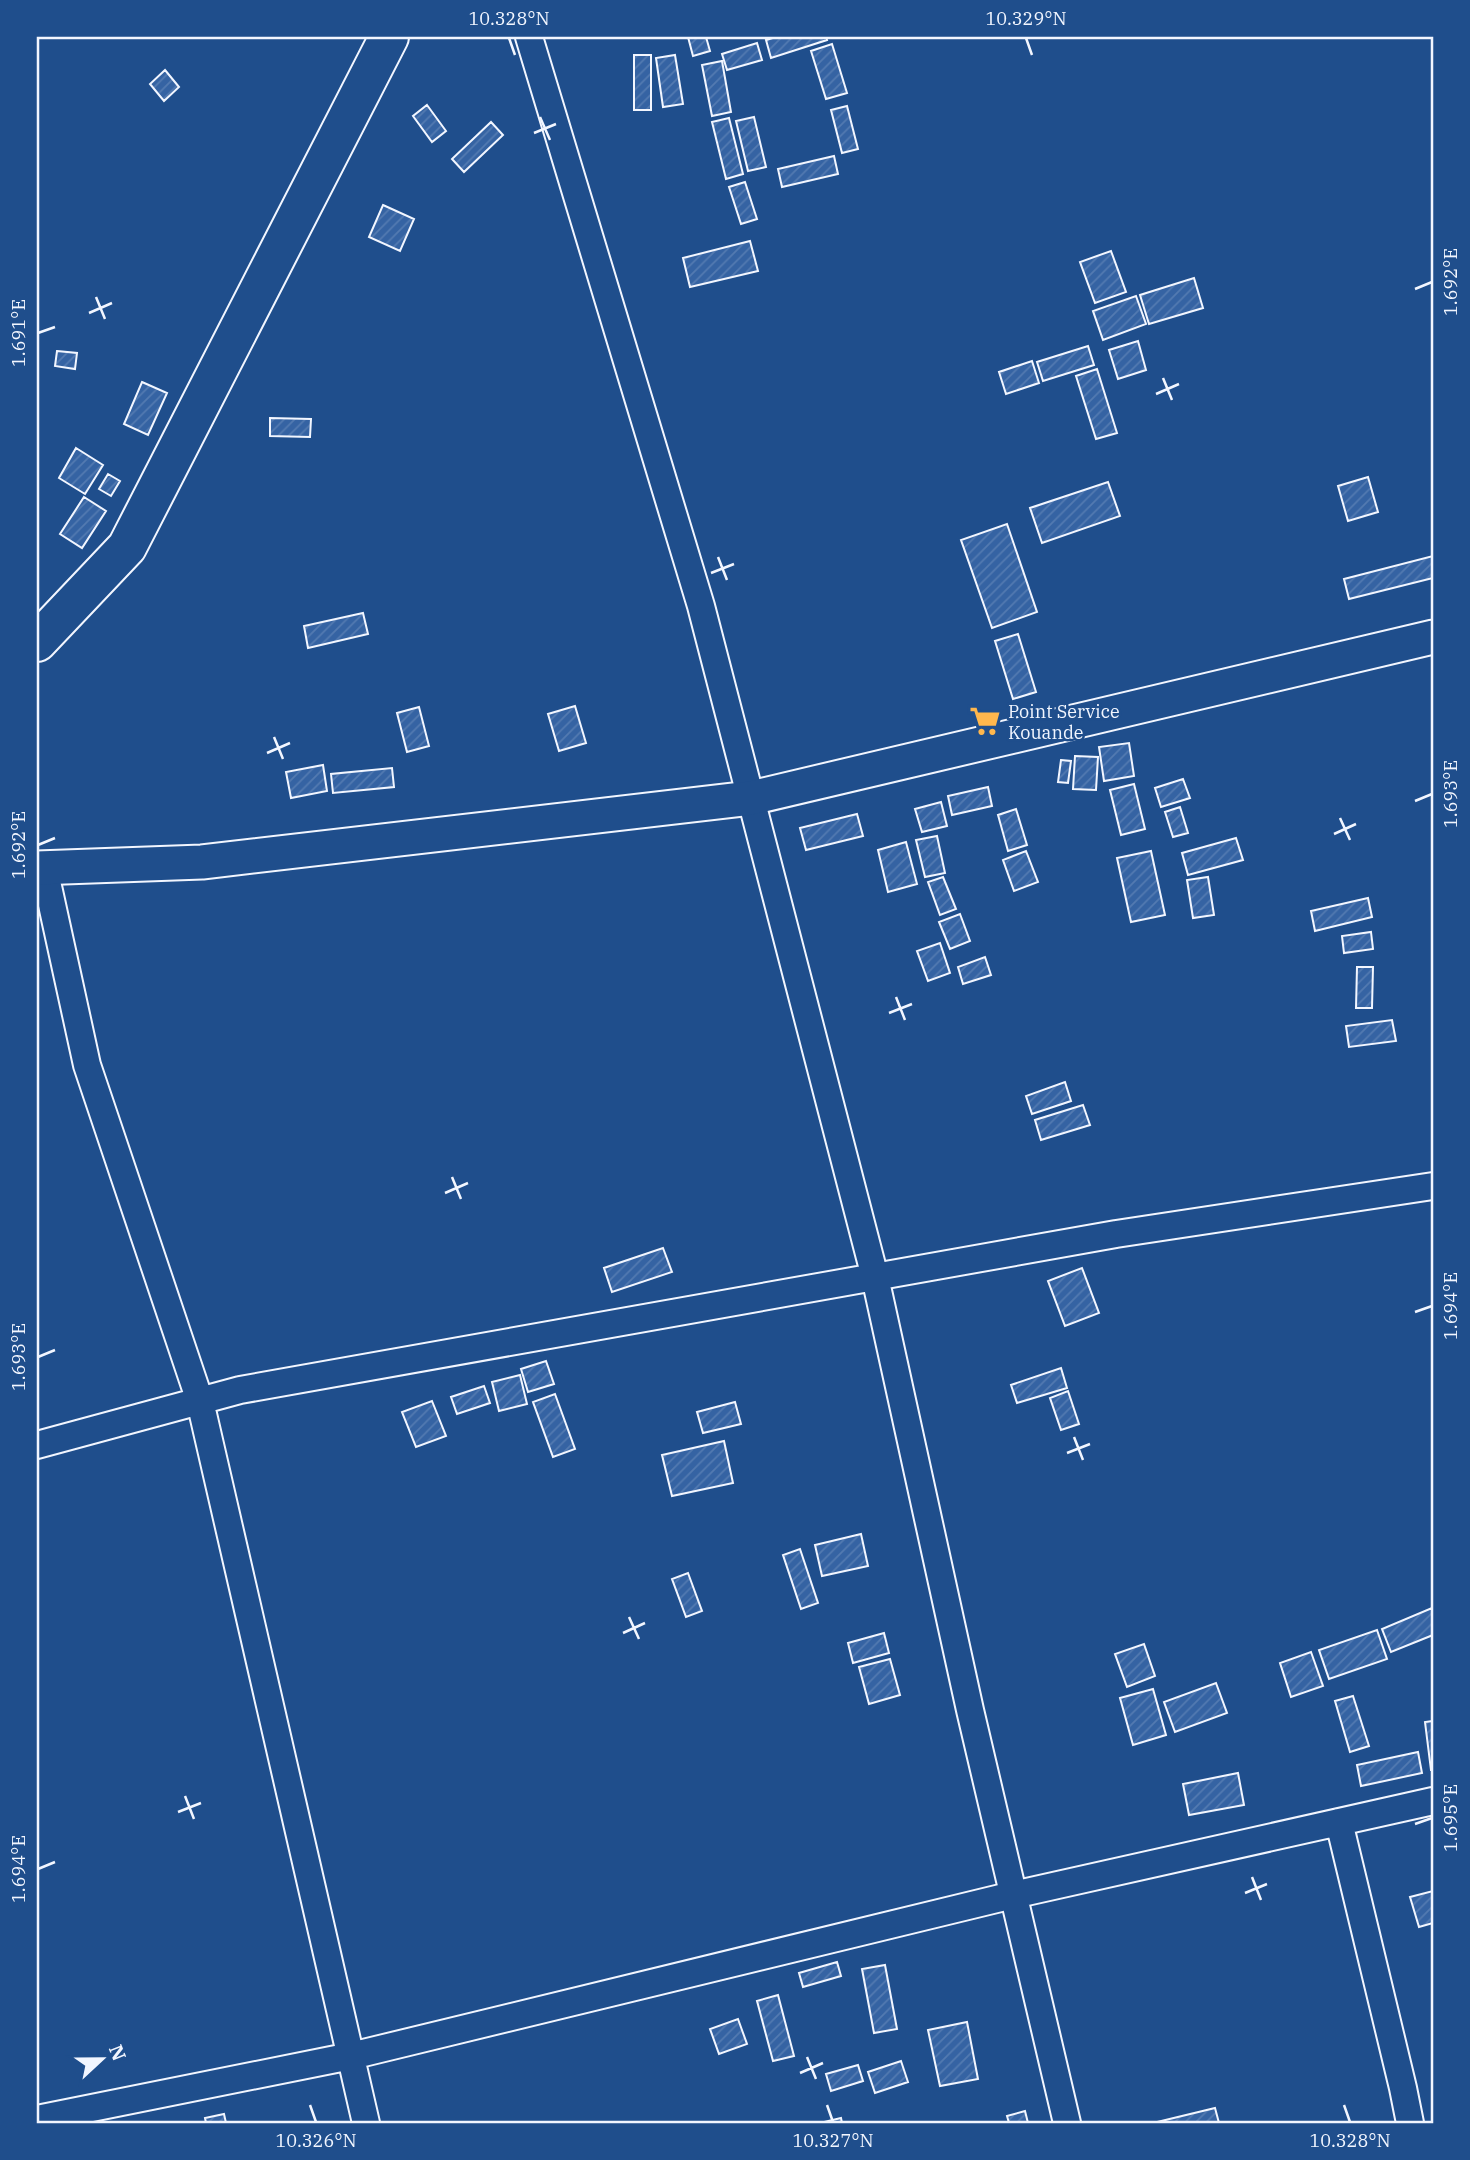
<svg xmlns="http://www.w3.org/2000/svg" width="1470" height="2160" viewBox="0 0 1470 2160" font-family="'IBM Plex Serif',serif">
  <style>
    .building { fill: url(#building-hatch); stroke: #f2f6ff; stroke-width: 2 }
    .lines { fill: none; stroke-linecap: round; stroke-linejoin: round }
    .minor-casing { stroke: #f2f6ff; stroke-width: 30 }
    .tertiary-casing { stroke: #f2f6ff; stroke-width: 37 }
    .primary-casing { stroke: #f2f6ff; stroke-width: 42 }
    .minor { stroke: #1f4e8c; stroke-width: 26 }
    .tertiary { stroke: #1f4e8c; stroke-width: 33 }
    .primary { stroke: #1f4e8c; stroke-width: 38 }
    .ticks { fill: none; stroke: #f2f6ff; stroke-width: 2.5 }
    .labels { text-anchor: middle; dominant-baseline: central; stroke-width: 5; stroke-linejoin: round; paint-order: stroke }
    .poi-label { font-size: 18px; fill: #f2f6ff; stroke: #1f4e8c; text-anchor: start }
    .neatline { fill: none; stroke: #f2f6ff; stroke-width: 2.5 }
    .ticks-label { font-size: 18px; text-anchor: middle; fill: #f2f6ff }
  </style>
  <defs>
    <pattern id="building-hatch" width="6" height="6" patternUnits="userSpaceOnUse" patternTransform="scale(1.75)"><rect width="6" height="6" fill="#3563a3"/><path d="M-1 1l2-2M0 6l6-6M5 7l2-2" fill="none" stroke="#537ab1"/></pattern>
  </defs>
  <rect width="100%" height="100%" fill="#1f4e8c"/>
  <path class="building" d="M688 37H706L710 51 693 56Z
    M776 37H826L827 40 771 58 766 40Z
    M757 43 762 60 727 70 722 54Z
    M832 44 847 93 826 99 811 51Z
    M634 55H651V110H634Z
    M675 55 683 104 663 107 656 58Z
    M722 61 731 112 712 116 702 65Z
    M165 70 179 87 164 101 150 84Z
    M427 105 446 131 432 142 413 116Z
    M847 106 858 149 842 153 831 110Z
    M754 117 766 167 748 171 736 121Z
    M729 118 743 174 726 179 712 122Z
    M491 122 503 135 464 172 452 159Z
    M834 156 838 174 782 187 778 169Z
    M745 182 757 219 741 224 729 187Z
    M383 205 414 219 400 251 369 237Z
    M750 241 758 271 690 287 683 258Z
    M1111 251 1126 292 1095 303 1080 262Z
    M1194 278 1203 308 1149 324 1140 295Z
    M1136 296 1146 324 1103 340 1093 311Z
    M1138 341 1146 370 1118 379 1109 350Z
    M1088 346 1094 365 1043 381 1037 362Z
    M57 351 77 353 75 369 55 366Z
    M1032 361 1039 383 1006 394 999 372Z
    M1097 369 1117 433 1096 439 1076 376Z
    M142 382 167 393 148 435 124 424Z
    M270 418 311 419 310 437 270 436Z
    M76 448 103 465 85 494 59 478Z
    M108 474 120 481 111 496 99 489Z
    M1368 477 1378 512 1348 521 1338 486Z
    M1108 482 1120 516 1042 543 1030 508Z
    M84 497 106 511 82 548 60 534Z
    M1007 524 1037 612 992 628 961 540Z
    M1433 556V578L1349 599 1344 579Z
    M363 613 368 634 308 648 304 626Z
    M1018 634 1036 692 1013 699 995 641Z
    M575 706 586 743 559 751 548 714Z
    M419 707 429 746 407 752 397 713Z
    M1129 743 1134 776 1104 781 1099 747Z
    M1075 756 1098 757 1096 790 1073 789Z
    M1061 760 1071 761 1068 783 1058 782Z
    M323 765 327 791 291 798 286 772Z
    M392 768 394 787 333 793 331 774Z
    M1183 779 1190 798 1161 807 1155 788Z
    M1134 784 1145 829 1121 835 1110 790Z
    M988 787 992 806 952 815 948 796Z
    M941 802 947 826 922 832 915 809Z
    M1180 807 1188 833 1173 837 1165 812Z
    M1016 809 1027 845 1008 851 998 815Z
    M857 814 863 836 806 850 800 828Z
    M937 836 945 873 925 877 916 840Z
    M1236 838 1243 860 1188 875 1182 853Z
    M906 842 917 884 888 892 878 850Z
    M1026 851 1038 882 1014 891 1003 860Z
    M1151 851 1165 915 1131 922 1117 858Z
    M943 877 956 909 940 915 928 882Z
    M1208 877 1214 915 1193 918 1187 880Z
    M1368 898 1372 917 1315 931 1311 911Z
    M960 914 970 941 950 949 939 922Z
    M1371 932 1373 949 1344 953 1342 936Z
    M940 943 950 973 928 981 917 951Z
    M985 957 991 975 963 984 958 967Z
    M1357 967H1373L1372 1008H1356Z
    M1392 1020 1396 1041 1349 1047 1346 1026Z
    M1065 1082 1071 1101 1032 1114 1026 1096Z
    M1083 1105 1090 1125 1041 1140 1035 1120Z
    M663 1248 672 1272 612 1292 604 1268Z
    M1082 1268 1099 1313 1065 1326 1048 1281Z
    M546 1361 554 1384 528 1392 521 1369Z
    M1061 1368 1067 1388 1017 1403 1011 1385Z
    M520 1375 527 1404 499 1411 492 1382Z
    M484 1386 490 1403 457 1414 451 1397Z
    M1068 1391 1079 1424 1061 1430 1050 1398Z
    M555 1394 575 1449 553 1457 533 1402Z
    M432 1401 446 1436 416 1447 402 1412Z
    M735 1402 741 1424 703 1433 697 1412Z
    M724 1441 733 1483 672 1496 662 1455Z
    M861 1534 868 1566 822 1576 815 1545Z
    M800 1549 818 1603 801 1609 783 1555Z
    M688 1573 702 1611 686 1617 672 1579Z
    M1432 1608 1433 1635 1391 1652 1382 1629Z
    M1377 1630 1387 1659 1329 1679 1319 1650Z
    M884 1633 889 1653 853 1663 848 1643Z
    M1144 1644 1155 1676 1127 1687 1115 1654Z
    M1311 1652 1323 1686 1291 1697 1280 1663Z
    M890 1659 900 1695 869 1704 859 1667Z
    M1216 1683 1227 1713 1175 1732 1164 1702Z
    M1153 1689 1166 1735 1133 1745 1120 1698Z
    M1353 1696 1369 1746 1350 1752 1335 1701Z
    M1433 1721V1770H1431L1425 1722Z
    M1418 1752 1422 1773 1361 1786 1357 1765Z
    M1238 1773 1244 1805 1189 1815 1183 1784Z
    M1433 1891V1923L1419 1927 1410 1897Z
    M837 1962 841 1976 803 1987 799 1973Z
    M885 1965 897 2029 874 2033 862 1969Z
    M778 1995 794 2056 773 2061 757 2001Z
    M738 2019 747 2044 719 2054 710 2029Z
    M967 2022 978 2079 940 2086 928 2030Z
    M901 2061 908 2082 875 2093 868 2072Z
    M858 2065 863 2081 831 2091 826 2074Z
    M1215 2108 1219 2123H1153Z
    M1025 2111 1028 2123H1009L1007 2116Z
    M224 2114 226 2123H206L205 2118Z
    M841 2118 842 2123H820Z"/>
  <g class="lines">
    <g class="minor-casing">
      <path id="minor" d="M529 37 701 606 875 1277 970 1710 1067 2123
        M44 868 87 1065 200 1401 366 2123
        M37 1445 240 1390 1116 1234 1433 1186
        M1339 1822 1403 2088 1410 2123
        M37 2119 351 2056 1013 1895 1433 1801"/>
    </g>
    <g class="tertiary-casing">
      <path id="tertiary" d="M37 868 202 862 751 798 1433 637"/>
    </g>
    <g class="primary-casing">
      <path id="primary" d="M37 642 127 547 389 37"/>
    </g>
    <use href="#minor" class="minor"/>
    <use href="#tertiary" class="tertiary"/>
    <use href="#primary" class="primary"/>
  </g>
  <path class="ticks" d="M509 38 515 55M1026 38 1032 55M540 117 550 140M534 133 556 124M1415 289 1432 282M96 297 105 319M89 313 112 303M38 333 55 327M1163 378 1172 400M1156 394 1179 384M718 557 727 580M711 573 734 564M274 737 283 759M267 753 290 743M1415 801 1432 794M1340 818 1350 840M1334 834 1356 824M38 845 55 838M896 997 905 1020M889 1013 912 1004M452 1177 461 1199M445 1193 468 1183M1415 1312 1432 1306M38 1357 55 1350M1074 1437 1083 1460M1067 1453 1090 1444M629 1617 639 1639M623 1633 645 1623M185 1796 194 1819M178 1812 201 1803M1415 1824 1432 1818M38 1869 55 1862M1252 1877 1261 1900M1245 1893 1267 1884M807 2057 816 2079M800 2073 823 2063M310 2105 316 2122M827 2105 833 2122M1344 2105 1350 2122"/>
  <defs>
    <g id="supermarket-bare" transform="scale(2.415)"><path d="M-6-5.5h2.5l.6 2H6L4.5 2H-2.5L-4.4-4H-6ZM-1.5 3.2a1.3 1.3 0 1 0 .1 0ZM3 3.2a1.3 1.3 0 1 0 .1 0Z" fill="#ffb74d" stroke="#1f4e8c" stroke-width="2.5" paint-order="stroke"/></g>
  </defs>
  <g fill-rule="evenodd">
    <use href="#supermarket-bare" x="985" y="721"/>
  </g>
  <g class="labels">
    <g class="poi-label">
      <text x="1008" y="711">Point Service<tspan x="1008" dy="21">Kouande</tspan></text>
    </g>
  </g>
  <rect width="1470" height="2160" fill="none" stroke="#1f4e8c" stroke-width="77"/>
  <g transform="translate(102 2059) rotate(68)" stroke="#1f4e8c" stroke-width="5" paint-order="stroke">
  <path d="M0-5L12 26L0 18L-12 26Z" fill="#f2f6ff"/>
  <text y="-10" font-size="19" font-weight="bold" text-anchor="middle" fill="#f2f6ff">N</text>
  </g>
  <rect x="38" y="38" width="1394" height="2084" class="neatline"/>
  <g class="ticks-label">
    <text x="509" y="25">10.328°N</text>
    <text x="1026" y="25">10.329°N</text>
    <text transform="translate(1451 282) rotate(-90)" y="6">1.692°E</text>
    <text transform="translate(19 333) rotate(-90)" y="6">1.691°E</text>
    <text transform="translate(1451 794) rotate(-90)" y="6">1.693°E</text>
    <text transform="translate(19 845) rotate(-90)" y="6">1.692°E</text>
    <text transform="translate(1451 1306) rotate(-90)" y="6">1.694°E</text>
    <text transform="translate(19 1357) rotate(-90)" y="6">1.693°E</text>
    <text transform="translate(1451 1818) rotate(-90)" y="6">1.695°E</text>
    <text transform="translate(19 1869) rotate(-90)" y="6">1.694°E</text>
    <text x="316" y="2147">10.326°N</text>
    <text x="833" y="2147">10.327°N</text>
    <text x="1350" y="2147">10.328°N</text>
  </g>
</svg>
